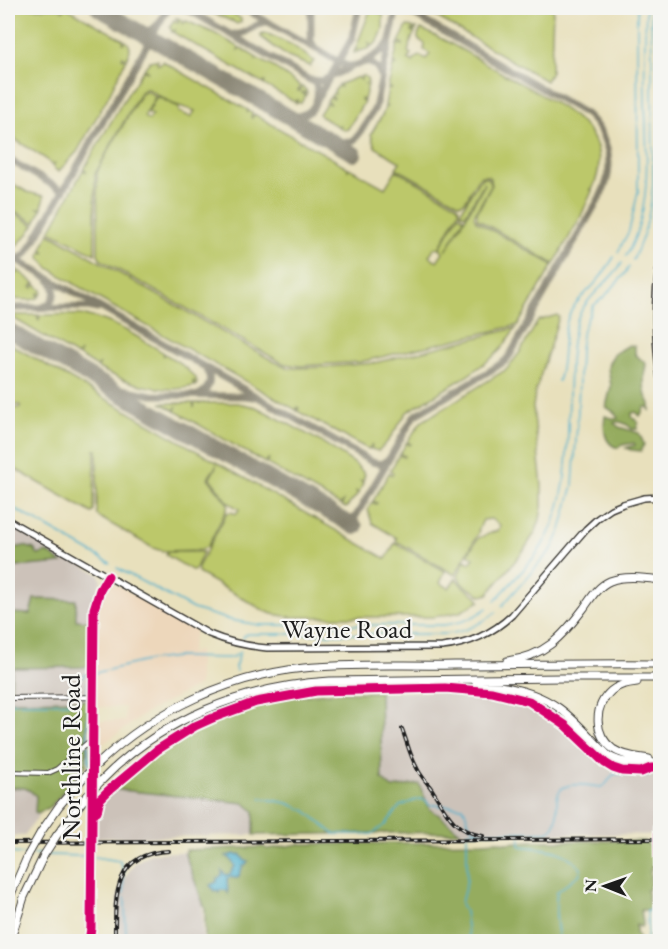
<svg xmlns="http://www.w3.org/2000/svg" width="668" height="949" viewBox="0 0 668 949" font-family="'EB Garamond',serif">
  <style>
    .built { fill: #edd7bb }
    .industrial { fill: #ccc2b9 }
    .green { fill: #bcc86a; stroke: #6c7243; stroke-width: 1.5 }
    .forest { fill: #95ac5e; stroke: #58643d; stroke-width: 1.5 }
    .water { fill: #4baecb; stroke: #346574; stroke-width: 1.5 }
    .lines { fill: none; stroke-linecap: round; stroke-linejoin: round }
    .stream { stroke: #4baecb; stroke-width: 1.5 }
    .taxiway { stroke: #827e6c; stroke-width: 7 }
    .runway { stroke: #827e6c; stroke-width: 16 }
    .minor-casing { stroke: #3b3934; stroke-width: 6 }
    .major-casing { stroke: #3b3934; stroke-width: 8 }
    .highway-casing { stroke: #3b3934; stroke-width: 9 }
    .minor { stroke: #fff; stroke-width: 4 }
    .major { stroke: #fff; stroke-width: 5 }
    .highway { stroke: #fff; stroke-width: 7 }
    .rail-casing { stroke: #1c1c1c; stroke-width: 4 }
    .rail { stroke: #f6f6f2; stroke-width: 1.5; stroke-dasharray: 4.5; stroke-linecap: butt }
    .highway-bridge-casing { stroke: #3b3934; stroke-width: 9; stroke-linecap: butt }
    .highway-bridge { stroke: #fff; stroke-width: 7 }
    .cycleway-casing { stroke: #f6f6f2; stroke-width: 13 }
    .cycleway { stroke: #d6006c; stroke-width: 9 }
    .labels { text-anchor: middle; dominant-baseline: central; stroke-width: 4.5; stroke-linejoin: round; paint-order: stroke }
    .street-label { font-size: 27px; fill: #1c1c1c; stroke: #f6f6f2 }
  </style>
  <rect width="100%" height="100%" fill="#f6f6f2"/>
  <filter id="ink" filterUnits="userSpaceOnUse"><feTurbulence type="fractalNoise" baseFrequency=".0167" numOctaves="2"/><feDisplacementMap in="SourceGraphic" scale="12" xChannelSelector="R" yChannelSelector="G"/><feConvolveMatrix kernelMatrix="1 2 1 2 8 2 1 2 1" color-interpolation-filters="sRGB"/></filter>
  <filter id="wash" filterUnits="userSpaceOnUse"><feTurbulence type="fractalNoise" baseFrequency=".008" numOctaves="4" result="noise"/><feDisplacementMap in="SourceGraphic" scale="24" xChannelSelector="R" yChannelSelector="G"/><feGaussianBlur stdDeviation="1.35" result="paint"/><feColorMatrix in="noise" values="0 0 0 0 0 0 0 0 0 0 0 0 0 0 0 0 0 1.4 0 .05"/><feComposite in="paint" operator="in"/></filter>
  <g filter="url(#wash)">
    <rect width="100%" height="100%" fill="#e8e0bc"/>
    <path class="built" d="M110 583 120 586 186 625 196 629 190 654 199 650V685L149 711 93 751V721H125V707H94L96 610 103 590 106 584Z"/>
    <path class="industrial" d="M8 524 93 571 99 575 101 580 94 600 92 613 90 752 57 790 24 836H8Z
      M464 691 483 692 528 703 565 729 581 744 611 770 620 773 657 775 658 835 460 832 439 815 430 809 419 784 392 788 382 779 380 692Z
      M111 789 244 803 254 811V835L93 838V803Z
      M202 851 203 941 122 942 118 926 117 899 121 883 134 864 146 856 154 853Z"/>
    <path class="green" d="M8 8H64L62 10H64L66 8H67L124 40 123 43H124L126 41C132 46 130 52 127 59L123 56 122 58 126 60 108 97 77 152 58 172 53 167 55 163 52 166 46 159 8 135Z
      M205 8H225L241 19V22L237 24 232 21V19L231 21 213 13Z
      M371 8H376L377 10 379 8 383 13 380 12 379 13 383 14V29L378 41 374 45 372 46 369 43 370 48 354 53 355 49H358L356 47Z
      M434 8H553L551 68V72L546 81 430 13Z
      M177 18 183 20 182 23 183 24 186 21 214 33 239 47 238 50 241 48 257 58 256 60 259 59 275 68 300 86 298 91H300L302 87 306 90 307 93 303 92 302 93 306 95 301 103H296L298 100H296L295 102 264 85 265 82H264L263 84 174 33 175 30 172 32 170 27 174 20 177 23 179 22 176 18Z
      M407 26 413 27 412 31 413 32 415 28H417L412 38 408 52 411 54 408 59 413 62 417 57 421 56 426 59 430 54 424 50 425 44 418 39V35L421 29C449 41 476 58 502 73 526 87 575 110 590 133 602 150 601 171 592 190L590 189 592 191 581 216 554 264 477 219V213L492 185C491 181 492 178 487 176 475 172 471 196 464 202 463 203 461 203 460 204L396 168 400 162 375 147 371 134 383 114 385 106 388 107 385 105 388 89H392L388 87 393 66 396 65 393 64 398 44 403 45 402 43 399 42Z
      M263 33 271 35V37L273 36 292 45 314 61 310 66 288 57 261 37V35H264L262 34Z
      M155 60H158L157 64H160L162 61 248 110 247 113 249 111 252 113 251 117 252 118 254 114 299 140 300 142 302 141 347 167 348 170 349 168 385 188 396 170 457 205 459 208V211L439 248H434L429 256 437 261 443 252 440 248 459 215 464 218 446 251 485 184 484 183 465 215 460 213 478 182 482 178 485 177 490 180 491 186 475 213 474 216 476 221 553 265 518 325 360 362 300 366 285 364 279 361 101 260 98 254 97 173 100 166 142 92 147 91 154 95 155 97 144 117 149 120 152 115 148 113 157 96 173 105 179 107V112L191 117 195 111 173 104 148 89H145L140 92 95 174V254L50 231 83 170 87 172 84 169 122 103 143 70 148 72V71L144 69 150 61Z
      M361 76H364L367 78 368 83 365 84 368 85 364 100 361 99V100L364 102 348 129 345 130 340 128 341 125 339 127 321 117 319 114 326 103 330 104V103L327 101 330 97 333 99 334 98 331 96 333 93 335 94 334 91 339 85 341 88 340 84 358 77 361 80Z
      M8 181 27 192 44 196 42 208H38L41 210 35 223 8 207Z
      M8 209 34 225 28 234 17 245 10 244 12 240 11 239 8 243Z
      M49 233 275 362 290 368H296L328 367 374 363 516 328 502 348 493 357 467 376 407 412 388 441 378 451 371 449 372 444 369 449 364 447 297 411 299 408 298 407 296 410 89 293 49 268 40 258 41 251 44 253 45 252 42 249Z
      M8 264 17 269 15 273 17 274 19 271 34 283 31 287 33 288 35 284 42 290V293L40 296 39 293H38V298L31 300 8 299Z
      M8 315H38V320H39L40 315C57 315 75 313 92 317 116 322 142 340 164 353L163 356 165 354 180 363 196 378 197 384 195 386 194 381H193V386C163 395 124 382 98 368L100 364 97 367 79 356 80 352 77 356Z
      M557 315 559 317 535 393 533 407 542 486V507L540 519 536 531 524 550 488 594 482 596 462 584 458 575 465 560 470 563 474 558 468 554 478 538 499 530 500 525 491 519 483 520 478 531 479 532 455 575 396 541 397 538 372 523 368 510 372 502 376 504 377 503 373 501 389 473 392 475 393 473 390 471 399 455 404 457 405 456 400 454 406 443 410 445 411 444 407 442 421 422 507 369 520 352 538 321Z
      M8 343 386 559 395 543 445 571 440 583 449 588 456 578 462 586 478 597 480 601 460 612 434 617H290L272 614 263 610 198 573V567L227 513 231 512 236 514 239 509 229 503 210 478 216 467V466L208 478 228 504 227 509 207 547 201 550 162 551 153 548 99 517 97 515V450H95L94 511 92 513 8 465V408H21L20 405H8Z
      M161 403H193L194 408 195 403H238L256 407 287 423 325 444 354 463 365 474 363 481 359 480 363 483 359 493 355 491 358 494 346 508 342 506 343 502 340 505 267 464 269 459H268L265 463 175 411 177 406 174 410Z
      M167 552H203L195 570 193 571 166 555Z"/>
    <path class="forest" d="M629 345 635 346V354L646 364C644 374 643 386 646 396 649 402 651 403 650 410L648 407H645L640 416 636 412 632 413V417L638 422 637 429H632C627 424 621 420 614 423L619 427 639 433 644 444 641 451 631 450 626 448 635 445 634 443 622 445 618 448C604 444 603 430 605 416L615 419 618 418 614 412 606 407 611 386 608 368 609 363 614 354Z
      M24 546 34 549 38 555 47 552 62 563 16 567 14 569 8 570V549Z
      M34 599 76 600V620L89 621 90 665 84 667 12 668 11 694H8V610V613L30 614Z
      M339 692H380L382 779 392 788 419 784 430 809 439 815 460 832 254 835V811L244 803 111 789C126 778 139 765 154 754 212 713 268 696 339 692Z
      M88 700 86 765 51 806 38 814 35 813 36 796C26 786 22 787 8 788V701Z
      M497 841 505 843 534 841H644L650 846 656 855 650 871V889L647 890 649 904 652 907 651 912 649 910H641L643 923 641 927 636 925V933L638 936V941L205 942V909L185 854 186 850 264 847 267 849 299 844H325L482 842Z"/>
    <path class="water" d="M235 854 237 855 240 854 245 861H248L246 865 243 866 238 878H233L232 877 227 878 228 893 226 890H219V893L216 890 214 891 210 885 217 882V879L222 875V871L226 875 230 874 235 866 230 858 226 856Z"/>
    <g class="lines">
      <path class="stream" d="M618 252 629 231 638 192 637 8
        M626 256C654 207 646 150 645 96 644 67 645 37 646 8
        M633 260C645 234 651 212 653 183L652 61 651 15 652 8
        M558 381C565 362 561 341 567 321 573 301 586 295 598 280 604 273 609 265 614 257
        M8 505 110 563
        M117 568 193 609 230 620 259 625H443C461 623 472 619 487 608
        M495 601C509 584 528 567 540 549 570 505 567 448 569 398 570 372 569 344 577 320 585 297 609 283 622 263
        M502 606 552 549 561 530 573 485 578 410 580 349 583 329 593 306 605 296 623 276 629 267
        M243 638 245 635 248 634H446C465 632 481 624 496 612
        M236 671 235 667 239 655
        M95 673 151 660 177 657 228 658 233 657 240 652
        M82 677 85 674
        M73 693 78 680
        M88 694 89 674
        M8 703H69L70 699
        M88 739V700
        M88 744 90 769
        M90 790V777
        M261 798 287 803 306 811 334 834H372L386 824 400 806 419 799 426 800 429 805H433L463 807C470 818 464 825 479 831
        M89 812 90 798
        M520 832V846C543 849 566 848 581 869L579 875 573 879 557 892C555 907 556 927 560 942
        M88 840 89 814
        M88 848V845
        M8 853 25 854
        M32 854H43
        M47 855 83 856
        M88 856V852
        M95 857 120 861 124 873
        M123 876 124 894
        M125 898 126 942
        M469 942 465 912 461 903 467 880V832H547C568 823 546 792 567 786 576 783 591 786 601 787L605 785 614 774 648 775 653 770
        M646 942 648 931 647 911 660 908"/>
      <path class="taxiway" d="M185 8 315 83C321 95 315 112 301 115 296 117 291 116 286 115
        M243 8 339 62C342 64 344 65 348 66 360 67 384 52 389 42
        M311 8V41L315 48
        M134 28C142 31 150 33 157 25
        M234 34C248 36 253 23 267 22
        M361 63C372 61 379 67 381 77
        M313 80 322 81 330 77 352 38 359 8
        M319 96 330 77 351 67
        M327 139 339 143H344L354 140 360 133 375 108 397 8
        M8 159 63 191
        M8 255 372 462 381 464 387 460
        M15 258H21L28 252 168 8
        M43 307C55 302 58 290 50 280
        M8 308 88 307 97 309
        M94 379 118 388 152 395 244 396 253 397
        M198 395C210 390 213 379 205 368
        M340 519 350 520 356 516 414 416 493 369 505 361 510 355 601 195C616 167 609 135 586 114L402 8"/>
      <path class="runway" d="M98 8 354 154
        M8 330 355 527"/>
    </g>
  </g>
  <g filter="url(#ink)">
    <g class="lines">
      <g class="minor-casing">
        <path id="minor" d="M8 698 93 697
          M8 772 48 773 57 769 92 739
          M89 942 91 928 94 609 98 596 108 576
          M660 942 659 839 660 786"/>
      </g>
      <g class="major-casing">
        <path id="major" d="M660 262C653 302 655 339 660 379
          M8 520 209 634C228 642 246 646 267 648L442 647C469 644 492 634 512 615L586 529 598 518 611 509 623 504 644 498 660 497"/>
      </g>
      <g class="highway-casing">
        <path id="highway" d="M507 661C544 657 562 637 584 608 591 598 598 586 610 581 625 575 645 578 660 580
          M637 682C627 683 618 685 611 691 593 707 594 735 613 749 623 756 637 757 649 759
          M476 684C505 685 534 690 559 708 578 722 592 740 609 756 625 765 643 763 660 763
          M100 762C155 710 229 676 304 668 354 663 405 666 455 665 523 665 592 663 660 664
          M101 781C161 719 244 686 330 681L562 678H660
          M41 832 59 806 84 777
          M57 835 85 798
          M8 901 28 855
          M10 942 24 897 44 855"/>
      </g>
      <use href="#minor" class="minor"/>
      <use href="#major" class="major"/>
      <use href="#highway" class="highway"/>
      <g class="rail-casing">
        <path id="rail" d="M402 729C407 742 410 756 417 768 421 777 428 783 433 791 447 814 454 831 483 836
          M8 843 660 839
          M115 942C115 898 112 853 169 851"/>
      </g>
      <use href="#rail" class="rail"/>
      <g class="highway-bridge-casing">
        <path id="highway-bridge" d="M84 777 100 762
          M85 798 101 781
          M28 855 41 832
          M44 855 57 835"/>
      </g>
      <use href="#highway-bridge" class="highway-bridge"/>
      <g class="cycleway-casing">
        <path id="cycleway" d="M97 812 100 799 108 791 157 750 195 726 215 717 256 702 316 691 445 688 492 692 529 701 565 725 605 763 613 768 622 771 641 772 651 768H660
          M89 942 91 928 94 609 100 590 108 576
          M660 942 659 839 660 786"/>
      </g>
      <use href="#cycleway" class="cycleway"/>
    </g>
  </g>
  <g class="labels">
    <g class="street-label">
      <text x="347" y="628">Wayne Road</text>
      <text transform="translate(70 757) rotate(-90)">Northline Road</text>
    </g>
  </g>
  <rect width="668" height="949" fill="none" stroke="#f6f6f2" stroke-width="30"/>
  <g transform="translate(605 886) rotate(271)" stroke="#f6f6f2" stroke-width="4.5" paint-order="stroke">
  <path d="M0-4.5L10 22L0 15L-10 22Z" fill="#1c1c1c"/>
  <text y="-9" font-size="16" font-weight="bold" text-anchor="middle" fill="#1c1c1c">N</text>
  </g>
</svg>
